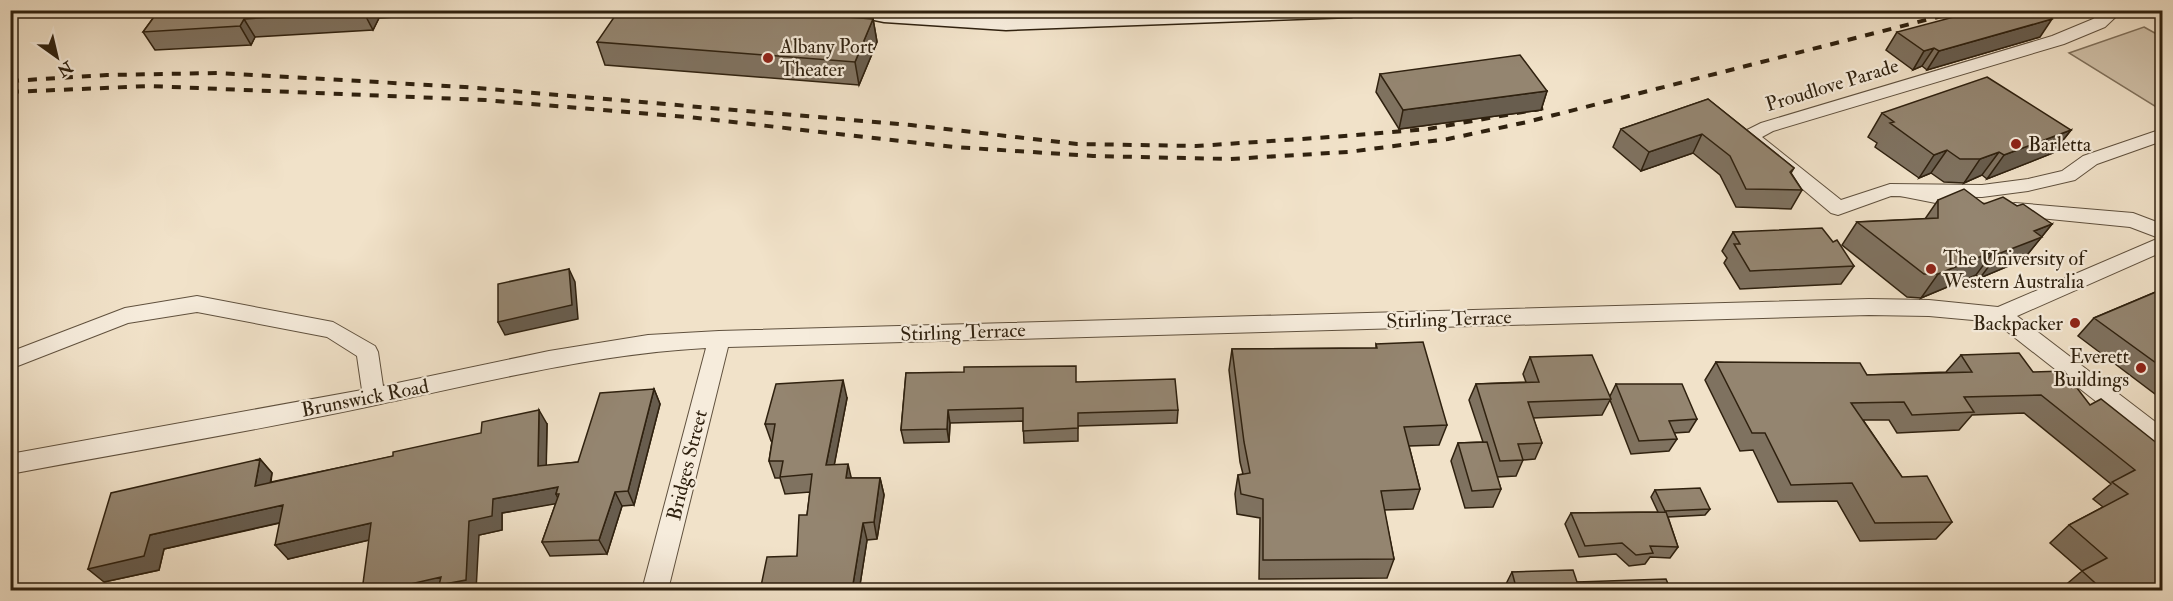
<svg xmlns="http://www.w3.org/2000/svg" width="2173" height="601" viewBox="0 0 2173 601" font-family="'IM FELL Double Pica',serif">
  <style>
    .green { fill: #d0c1a9; stroke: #80715c; stroke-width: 1.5 }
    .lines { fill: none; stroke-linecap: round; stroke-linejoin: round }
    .pedestrian-casing { stroke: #60513e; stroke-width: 2 }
    .minor-casing { stroke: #60513e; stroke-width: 2 }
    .secondary-casing { stroke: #2f210f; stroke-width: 3 }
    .pedestrian { fill: #f6ecdc; fill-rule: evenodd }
    .minor { fill: #f6ecdc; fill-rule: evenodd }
    .secondary { fill: #f6ecdc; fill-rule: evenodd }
    .rail { stroke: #2f210f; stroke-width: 4; stroke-dasharray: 9 9; stroke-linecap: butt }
    .wall { fill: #7f7260; stroke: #2f210f; stroke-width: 1.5 }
    .shaded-wall { fill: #685d4e; stroke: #2f210f; stroke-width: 1.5 }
    .building { fill: #948570; stroke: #2f210f; stroke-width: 1.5 }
    .poi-dot { fill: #8f2418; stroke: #f6ecdc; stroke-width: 2 }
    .labels { text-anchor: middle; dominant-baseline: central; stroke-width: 4.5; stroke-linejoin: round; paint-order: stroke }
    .poi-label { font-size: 20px; fill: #2f210f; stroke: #f6ecdc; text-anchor: start }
    .street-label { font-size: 20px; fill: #2f210f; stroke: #f6ecdc }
  </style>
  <rect width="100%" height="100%" fill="#f1e2c9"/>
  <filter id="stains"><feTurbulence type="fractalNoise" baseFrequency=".00333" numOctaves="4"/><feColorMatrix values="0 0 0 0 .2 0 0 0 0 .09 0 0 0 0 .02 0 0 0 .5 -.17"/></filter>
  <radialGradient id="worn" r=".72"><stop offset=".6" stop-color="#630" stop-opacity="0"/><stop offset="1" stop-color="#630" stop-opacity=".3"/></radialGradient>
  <path class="green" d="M2144 27 2162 37 2161 110 2069 53Z"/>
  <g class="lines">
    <g class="pedestrian-casing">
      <path id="pedestrian" d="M1900 187 1956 197 1963 202 1956 207 1895 195 1893 192 1895 189Z"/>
    </g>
    <g class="minor-casing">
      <path id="minor" d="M2104 10H2123L2105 27 2064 44 1773 131 1762 137 1841 200 1890 184 1982 185 2028 179 2062 171 2083 156 2162 129V141L2097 164 2075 180 2028 191 1982 197 1891 196 1838 215 1831 213 1740 136 1743 132 1761 123 2052 36 2093 19Z
        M2015 203 2133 213 2162 224V252L2017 316 2162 427V449L2154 447 1995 322 1929 316 1869 315 728 347 668 590H642L706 348C594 354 486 382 376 405 255 431 132 451 10 474V454L362 390 357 356 327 337 197 312 128 323 10 369V352L125 308 197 296 333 322 375 346 378 352 383 386 549 351 648 335 719 331 1869 299 1929 300 1998 307 2159 238 2130 227 2008 215 2005 210 2008 205Z"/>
    </g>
    <g class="secondary-casing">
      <path id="secondary" d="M847 10H917L1006 16 1160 10H1362L1359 15 1351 17 1006 30 884 22 850 15Z"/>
    </g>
    <use href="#pedestrian" class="pedestrian"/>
    <use href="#minor" class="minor"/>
    <use href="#secondary" class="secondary"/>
    <path class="rail" d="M10 81 107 75 217 73 465 87 911 125 1077 144 1196 146 1331 137 1428 129 1551 107
      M10 92 150 86 485 100 688 117 954 147 1093 156 1230 159 1348 152 1448 139 1527 122 1965 10"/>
  </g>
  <path class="wall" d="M159 10H416L413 16 379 18 373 30 255 37 251 45 155 50 143 32Z
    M873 19 877 42 859 85 605 65 597 42Z
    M1897 32 2040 37 1927 70 1922 66 1913 70 1886 50Z
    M1380 74 1547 91 1541 110 1399 129 1376 92Z
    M1708 99 1794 168 1791 173 1802 190 1791 209 1736 207 1720 175 1693 153 1641 171 1613 147 1621 129Z
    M1882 113 2071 130 2053 153 1987 179 1982 175 1964 183 1944 182 1931 173 1919 178 1875 147 1877 143 1868 137Z
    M1938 200 2017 206 2052 224 2023 260 1980 278 1976 275 1921 298 1907 297 1842 245 1857 222 1925 219Z
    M1733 232 1833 242 1854 266 1841 284 1740 289 1724 263 1727 258 1722 251Z
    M2163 289V400L2078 336 2094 318Z
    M1376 344 1447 425 1439 445 1409 446 1420 489 1413 509 1384 510 1394 559 1387 578 1259 579 1260 518 1237 514 1235 494 1238 475 1243 474 1240 462 1229 370 1232 349 1376 348Z
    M1961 355 2033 372 2163 448V591H2065L2062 588 2082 571 2050 543 2069 525 2103 507 2093 499 2111 484 2024 413 1972 415 1959 430 1897 433 1889 420H1863L1902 477 1952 522 1936 539 1860 541 1837 501 1778 502 1753 450 1740 451 1705 380 1716 362 1867 375 1946 372Z
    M1530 357 1610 396 1616 384 1697 419 1689 432 1674 433 1677 439 1669 451 1631 454 1610 400 1602 415 1533 418 1542 443 1535 459 1523 460 1516 476 1497 477 1501 489 1493 507 1465 508 1451 461 1458 443 1483 442 1469 400 1476 384 1526 382 1523 374Z
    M906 373 1076 382 1178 410 1177 423 1078 426V441L1024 443 1023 421 950 423 949 442 904 443 901 430Z
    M654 389 660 404 634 505 622 506 607 554 550 556 542 542 556 503 502 513V530L479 535 369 540 288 559 280 523 164 549 159 570 104 582 260 459 272 473 271 482 547 424 546 466 578 462Z
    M847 398 834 465 852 478H880L884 495 877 539 867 540 859 591H760L797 556 807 515 810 492 785 494 780 478H775L769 461 772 441H771L765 424Z
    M1655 490 1710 509 1705 515 1668 517 1678 547 1670 558 1650 557 1645 564 1629 566 1616 554 1579 557 1565 524 1571 513 1658 512 1651 497Z
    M1512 572 1577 582 1671 591H1505L1504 588Z"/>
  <path class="shaded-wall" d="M364 10H375L379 18 373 30 363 11Z
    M411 10H416L413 16Z
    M244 19 255 37 251 45 240 26Z
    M873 19 877 42 859 85 855 62Z
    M2052 19 2040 37 1927 70 1939 51Z
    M1934 48 1922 66 1913 70 1924 51Z
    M1547 91 1541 110 1399 129 1403 110Z
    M2071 130 2053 153 1987 179 2004 155Z
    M1702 134 1693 153 1641 171 1649 152Z
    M1947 150 1931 173 1919 178 1934 155Z
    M1999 152 1982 175 1964 183 1980 159Z
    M2052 224 2023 260 1980 278 1998 254 2034 231Z
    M1994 251 1976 275 1921 298 1938 274Z
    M569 269 575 282 578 319 505 335 498 322Z
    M843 380 847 398 831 482 826 465Z
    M654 389 660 404 634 505 628 491Z
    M539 410 547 424 546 481 538 466Z
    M948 410 950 423 949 442 947 429Z
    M260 459 272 473 267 500 255 486Z
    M848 464 852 481 846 478Z
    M880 478 884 495 877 539 874 522Z
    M558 487 556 494 560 503 502 513V530L479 535 476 591H380L469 521 493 499Z
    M615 492 622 506 607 554 599 540Z
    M283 505 296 519 164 549 159 570 104 582 88 569 150 535Z
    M371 523 382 537 288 559 275 545Z
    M863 523 867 540 859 591H855L853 584Z"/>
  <path class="building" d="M159 10H364L363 11 244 19 240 26 143 32Z
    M619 10H754L873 19 855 62 597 42Z
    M1980 10H2040L2052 19 1939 51 1934 48 1924 51 1897 32Z
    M1520 55 1547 91 1403 110 1380 74Z
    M1987 77 2071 130 2004 155 1999 152 1980 159H1960L1947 150 1934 155 1890 123 1894 122 1882 113Z
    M1708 99 1794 168 1790 172 1802 190 1746 189 1730 156 1702 134 1649 152 1621 129Z
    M1964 189 1984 204 2003 197 2017 206 2023 204 2052 224 2034 231 2042 237 1998 254 1994 251 1938 274H1924L1857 222 1938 218V200Z
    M1822 228 1833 242 1837 240 1854 266 1750 271 1734 244H1740L1733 232Z
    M569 269 572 305 498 322V284Z
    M2163 289V368L2094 318Z
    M1423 342 1447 425 1404 427 1420 489 1381 491 1394 559 1263 560V499L1241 494 1238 475 1250 473 1244 442 1232 349 1377 348 1376 344Z
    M2019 353 2033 372 2064 371 2090 405 2101 399 2163 448V584L2149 591H2104L2082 571 2107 558 2069 525 2128 494 2112 482 2135 470 2041 395 1964 397 1974 412 1912 415 1904 402 1851 403 1902 477 1927 476 1952 522 1875 523 1852 483 1791 485 1765 433H1752L1716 362 1860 363 1867 375 1972 372 1961 355Z
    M1592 355 1611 399 1528 402 1542 443 1518 444 1523 460 1500 461 1476 384 1539 382 1530 357Z
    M1076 366V382L1175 379 1178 410 1078 413V428L1023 431V408L948 410 947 429 901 430 906 373 964 372V367Z
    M843 380 826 465 848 464 846 478H880L874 522 863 523 853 584H827L825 591H760L767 557 797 556 799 515H807L812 474 780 477 783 461H769L775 424H765L776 384Z
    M1616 384H1682L1697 419 1669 421 1677 439 1639 441Z
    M654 389 628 491 615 492 599 540 542 542 559 494H556L558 487 493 499 492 516 469 521 466 580 439 585 441 577 380 591H362L371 523 275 545 283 505 150 535 144 556 88 569 111 493 260 459 255 486 393 456V452L481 433 482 422 539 410 538 466 578 462 600 393Z
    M1487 442 1501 489 1472 491 1458 443Z
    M1700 488 1710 509 1665 511 1655 490Z
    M1666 512 1678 547 1650 546 1653 553 1636 555 1622 543 1585 546 1571 513Z
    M1573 570 1577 582 1666 579 1671 591H1517L1512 572Z"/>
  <g class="poi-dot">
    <circle cx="768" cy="58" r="6"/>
    <circle cx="2016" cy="144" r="6"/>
    <circle cx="1931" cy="269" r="6"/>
    <circle cx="2075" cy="323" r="6"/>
    <circle cx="2141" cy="368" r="6"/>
  </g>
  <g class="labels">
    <g class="poi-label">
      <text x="780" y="46">Albany Port<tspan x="780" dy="23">Theater</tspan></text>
      <text x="2028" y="144">Barletta</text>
      <text x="1943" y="258">The University of<tspan x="1943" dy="23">Western Australia</tspan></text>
      <text x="2063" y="323" text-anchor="end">Backpacker</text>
      <text x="2129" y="356" text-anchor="end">Everett<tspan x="2129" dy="23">Buildings</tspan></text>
    </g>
    <g class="street-label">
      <text transform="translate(1832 85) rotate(-17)">Proudlove Parade</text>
      <text transform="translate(1449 319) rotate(-2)">Stirling Terrace</text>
      <text transform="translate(963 332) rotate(-2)">Stirling Terrace</text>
      <text transform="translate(365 398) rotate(-11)">Brunswick Road</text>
      <text transform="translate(687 465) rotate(-76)">Bridges Street</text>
    </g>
  </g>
  <rect width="2173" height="601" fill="none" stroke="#f1e2c9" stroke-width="36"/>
  <rect x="12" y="12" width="2149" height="577" fill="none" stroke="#2f210f" stroke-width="3"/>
  <rect x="18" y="18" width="2137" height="565" fill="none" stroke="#2f210f" stroke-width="1.5"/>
  <g transform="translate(57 57) rotate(146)" stroke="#f6ecdc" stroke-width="4.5" paint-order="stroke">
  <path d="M0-4.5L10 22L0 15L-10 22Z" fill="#2f210f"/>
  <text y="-9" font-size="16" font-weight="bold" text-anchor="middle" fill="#2f210f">N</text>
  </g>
  <rect width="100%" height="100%" filter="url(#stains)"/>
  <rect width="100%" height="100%" fill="url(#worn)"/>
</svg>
